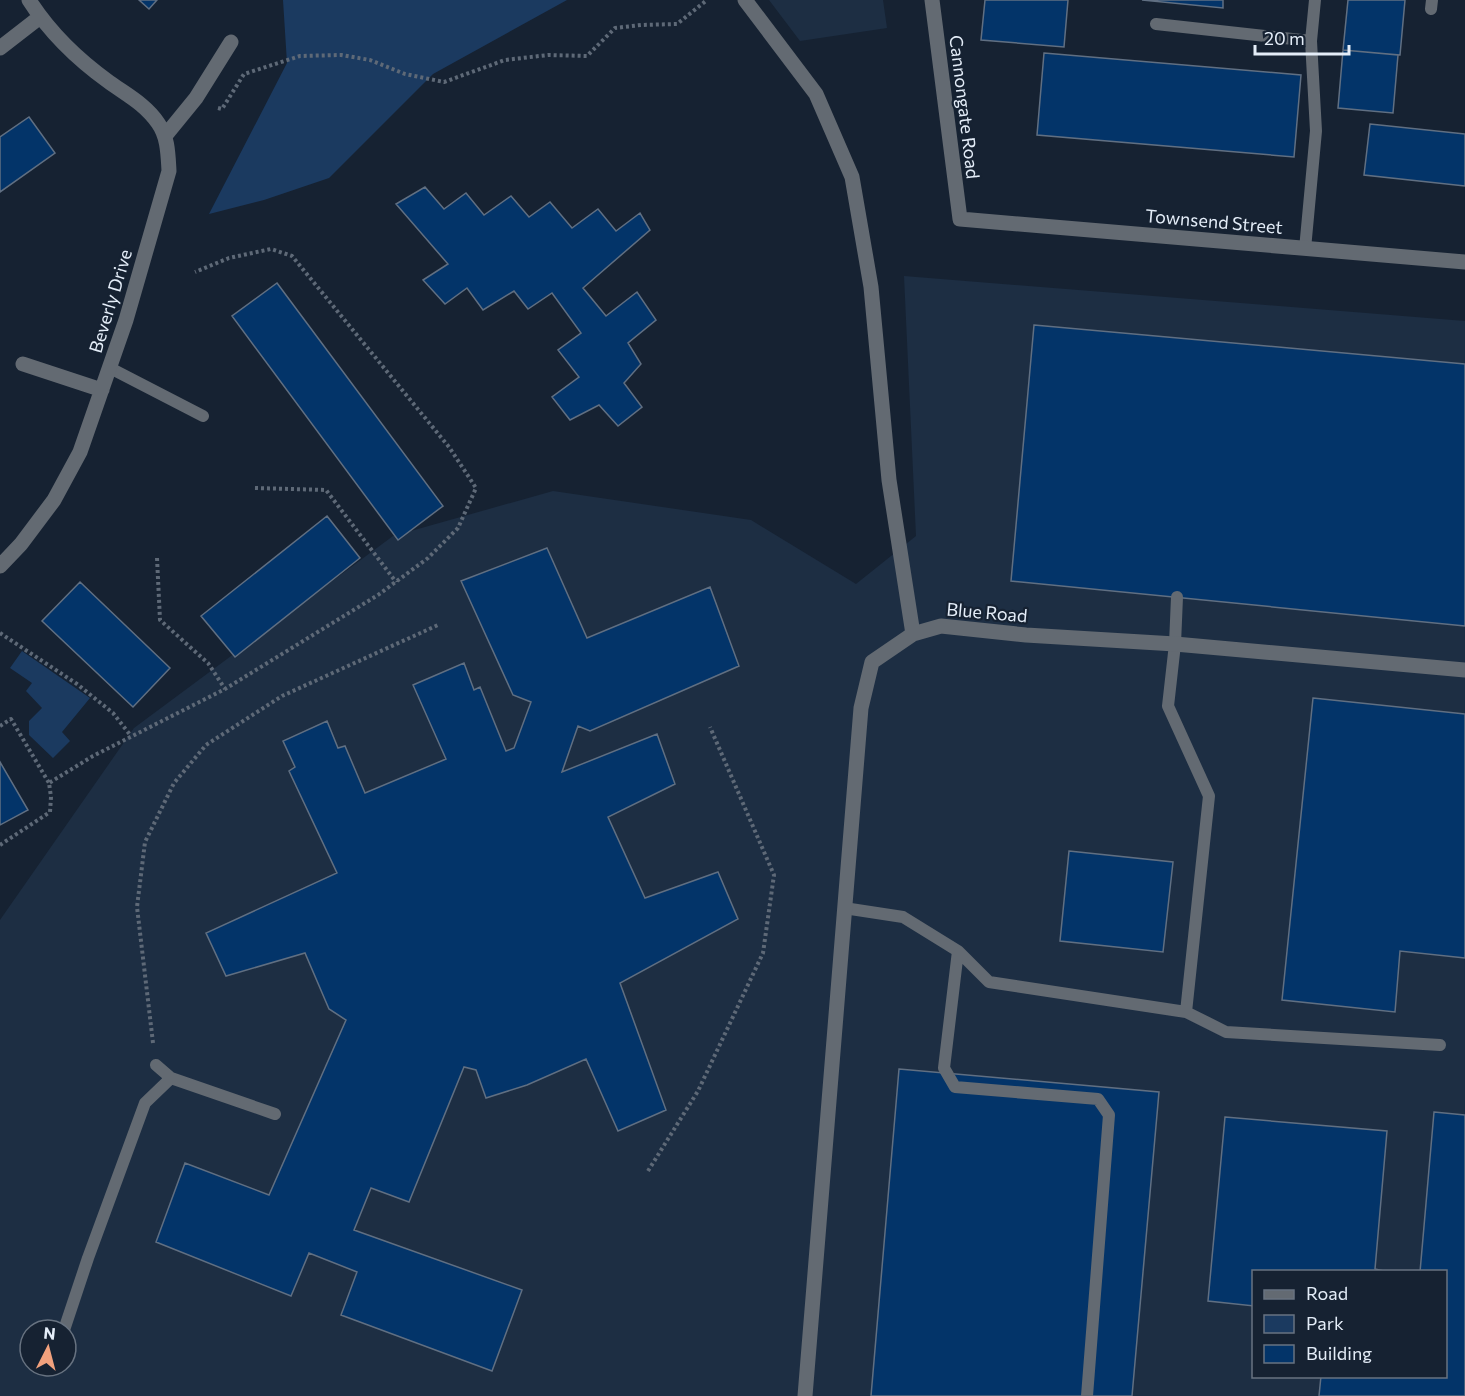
<svg xmlns="http://www.w3.org/2000/svg" width="1465" height="1396" viewBox="0 0 1465 1396" font-family="Commissioner,sans-serif">
  <style>
    .built { fill: #1d2e43; fill-rule: evenodd }
    .green { fill: #1b3a60 }
    .building { fill: #033469; stroke: #606f82; stroke-width: 1.5 }
    .lines { fill: none; stroke-linecap: round; stroke-linejoin: round }
    .path { stroke: #5e6977; stroke-width: 4; stroke-dasharray: 3 3; stroke-linecap: butt }
    .service { stroke: #636a72; stroke-width: 12 }
    .minor { stroke: #636a72; stroke-width: 15 }
    .labels { text-anchor: middle; dominant-baseline: central; stroke-width: 4.5; stroke-linejoin: round; paint-order: stroke }
    .street-label { font-size: 18px; fill: #e4edf8; stroke: #162232 }
  </style>
  <rect width="100%" height="100%" fill="#162232"/>
  <path class="built" d="M769 0H883L887 28 800 41Z
    M904 276 1465 321V1396H0V920L134 728 393 536 553 491 751 520 856 584 916 536ZM1254 1272H1446V1376H1254ZM30 1330H66V1366H30Z"/>
  <path class="green" d="M283 0H567L433 74 329 178 264 200 209 214 287 63Z
    M22 651 90 698 62 732 70 741 53 758 29 735V721L42 708 26 691 32 683 10 668Z"/>
  <path class="building" d="M139 0H157L149 9Z
    M985 0H1068L1064 47 981 40Z
    M1142 0H1223V8Z
    M1348 0H1405L1400 55 1343 50Z
    M1343 50 1398 55 1393 113 1338 108Z
    M1044 53 1301 75 1294 157 1037 135Z
    M29 117 55 153 0 192V137Z
    M1370 124 1465 134V186L1364 175Z
    M425 187 444 209 466 193 484 215 511 196 529 217 550 202 572 228 598 209 616 231 640 213 650 230 583 288 606 316 637 292 656 320 628 343 641 364 624 383 642 407 618 426 599 405 570 420 552 397 579 377 558 350 581 333 552 293 528 309 514 291 483 310 467 288 445 304 423 280 448 264 396 204Z
    M277 283 443 506 398 540 232 316Z
    M1034 325 1465 364V626L1011 581Z
    M327 516 360 558 235 657 201 616Z
    M547 548 587 638 710 587 739 666 590 731 578 726 562 772 657 734 675 784 608 817 645 898 718 872 738 919 620 983 666 1110 618 1131 586 1059 527 1085 486 1098 476 1070 464 1067 409 1202 371 1188 354 1230 522 1290 492 1371 341 1315 357 1272 309 1253 291 1296 156 1242 185 1163 269 1195 346 1020 329 1009 305 953 226 976 206 933 337 873 289 771 295 767 283 741 327 721 338 748 345 746 365 793 446 759 413 685 464 663 474 690 480 687 506 751 514 748 531 702 513 695 461 581Z
    M80 582 170 668 133 707 42 621Z
    M1313 698 1465 714V958L1400 951 1395 1012 1282 1000Z
    M0 762 28 810 0 825Z
    M1069 851 1173 862 1163 952 1060 941Z
    M899 1069 1159 1092 1132 1396H871Z
    M1434 1112 1465 1115V1396H1319L1321 1376H1446V1272H1420Z
    M1225 1117 1387 1131 1375 1269 1388 1272H1254V1306L1208 1301Z"/>
  <g class="lines">
    <path class="path" d="M218 108 222 109 244 74 300 56 341 55 370 60 405 74 444 82 505 60 548 55 587 56 615 28 641 25 677 24 707 0
      M255 488 326 490 396 582
      M157 558 160 620 208 663 225 689
      M0 633 77 684 113 713 131 736
      M0 726 11 719 49 783
      M0 845 50 812 51 797 49 783 93 756 225 689 378 595 428 558 458 528 476 488 449 447 292 256 271 249 229 258 195 272
      M153 1043 137 907 145 842 174 783 206 745 282 696 438 625
      M648 1171 698 1091 763 953 774 875 710 727"/>
    <path class="service" d="M1431 9 1432 0
      M1156 24 1311 41
      M1305 249 1316 131 1311 41 1315 0
      M110 368 203 416
      M1177 597 1175 644 1168 706 1209 796 1186 1012
      M844 908 903 917 958 951 989 982 1186 1012 1226 1032 1440 1045
      M958 951 944 1068 955 1087 1098 1099 1109 1115 1087 1396
      M156 1065 171 1078
      M64 1330 88 1258 145 1103 171 1078 275 1114"/>
    <path class="minor" d="M745 0 816 94 852 177 871 287 889 480 913 634
      M932 0 960 219 1465 262
      M0 48 40 17
      M165 136 196 98 231 42
      M23 364 102 390
      M0 566 21 544 54 500 80 452 126 320 169 171C168 154 168 137 158 123 145 104 127 95 109 82 77 59 50 33 29 0
      M805 1396 861 708 872 662 913 634 941 626 1026 635 1175 644 1465 670"/>
  </g>
  <g class="labels">
    <g class="street-label">
      <text transform="translate(965 107) rotate(83)">Cannongate Road</text>
      <text transform="translate(1214 221) rotate(5)">Townsend Street</text>
      <text transform="translate(110 301) rotate(-73)">Beverly Drive</text>
      <text transform="translate(987 612) rotate(5)">Blue Road</text>
    </g>
  </g>
  <rect x="1252" y="1270" width="195" height="108" fill="#162232" stroke="#687381" stroke-width="1.5"/>
  <rect x="1264" y="1290" width="30" height="9" fill="#636a72" stroke="#687381" stroke-width="1.5"/>
  <text x="1306" y="1300" font-size="18" fill="#e4edf8">Road</text>
  <rect x="1264" y="1315" width="30" height="18" fill="#1b3a60" stroke="#687381" stroke-width="1.5"/>
  <text x="1306" y="1330" font-size="18" fill="#e4edf8">Park</text>
  <rect x="1264" y="1345" width="30" height="18" fill="#033469" stroke="#687381" stroke-width="1.5"/>
  <text x="1306" y="1360" font-size="18" fill="#e4edf8">Building</text>
  <g transform="translate(48 1348) rotate(6)"><circle r="28" fill="#162232" stroke="#687381" stroke-width="1.5"/>
  <path d="M0-4.5L10 22L0 15L-10 22Z" fill="#f1a17d"/>
  <text y="-9" font-size="16" font-weight="bold" text-anchor="middle" fill="#e4edf8">N</text>
  </g>
  <path d="M1255 45v9h94v-9" fill="none" stroke="#e4edf8" stroke-width="3"/>
  <text x="1264" y="45" font-size="18" fill="#e4edf8" stroke="#162232" stroke-width="4.5" paint-order="stroke">20 m</text>
</svg>
